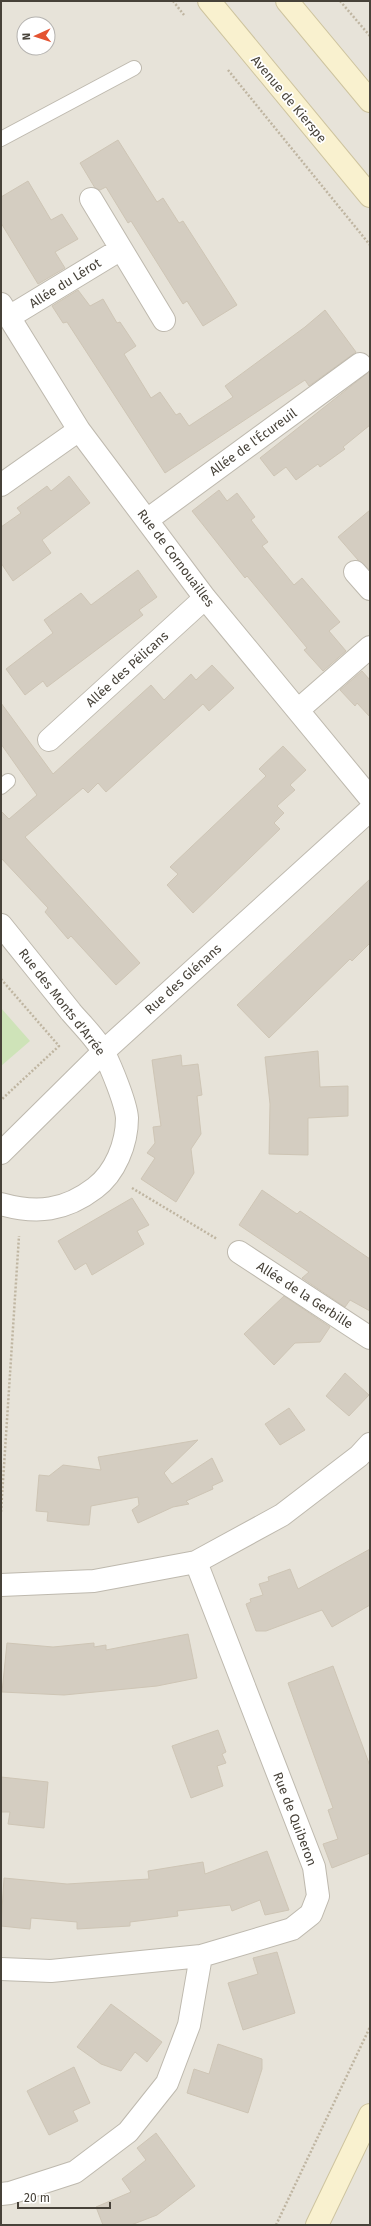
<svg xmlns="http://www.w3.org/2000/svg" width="371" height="2226" viewBox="0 0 371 2226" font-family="'Fira Sans',sans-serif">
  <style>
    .residential { fill: #e7e3d9; fill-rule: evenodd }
    .green { fill: #cee3b8 }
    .building { fill: #d4cdc1; stroke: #cec5b5 }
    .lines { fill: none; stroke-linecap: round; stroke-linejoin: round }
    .service-casing { stroke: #beb9ae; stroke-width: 16 }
    .minor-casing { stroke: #beb9ae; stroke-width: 24 }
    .secondary-casing { stroke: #cec49f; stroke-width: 24 }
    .path { stroke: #bfb5a1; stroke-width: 2.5; stroke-dasharray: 2 2; stroke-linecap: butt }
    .service { stroke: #fff; stroke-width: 14 }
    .minor { stroke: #fff; stroke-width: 22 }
    .secondary { stroke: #f9f1cf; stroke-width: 22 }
    .labels { text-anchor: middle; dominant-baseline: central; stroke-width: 3.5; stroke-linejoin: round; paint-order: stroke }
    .street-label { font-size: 13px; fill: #474239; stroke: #fff }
  </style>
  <rect width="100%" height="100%" fill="#f4f1eb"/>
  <path class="residential" d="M1 1H370V2225H1ZM24 24H48V48H24Z"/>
  <path class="green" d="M1 1008 30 1041 1 1066Z"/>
  <path class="building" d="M118 140 157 202 163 198 179 223 183 221 237 305 203 326 187 301 183 304 131 221 128 223 106 187 100 190 95 188 80 163Z
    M28 181 51 220 62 214 78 239 55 252 65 268 38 284 1 223V197Z
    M78 290 90 306 103 299 117 323 120 322 136 346 124 354 151 398 160 392 176 415 180 413 189 426 233 397 225 386 305 327 325 310 356 352 309 386 305 380 165 473 67 322 63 323 52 306Z
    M370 371V425L343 447 345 449 320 467 318 464 296 480 286 467 274 476 260 458Z
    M69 476 90 503 42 540 51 553 13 581 1 563V527L21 513 17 508 47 486 51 491Z
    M219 490 227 501 237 493 255 517 251 520 268 542 262 546 294 585 302 578 340 622 329 631 346 651 323 671 304 650 307 648 247 576 245 578 192 511Z
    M370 510V570L358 560 338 537Z
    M138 570 157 597 139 610 143 615 47 687 43 681 25 695 6 669 53 633 44 620 81 593 91 605Z
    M212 665 234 688 209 711 203 704 106 792 98 783 88 793 83 788 25 837 140 963 116 985 71 936 68 939 45 912 48 908 1 858V811L9 819 37 795 1 744V703L53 774 151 685 164 700 191 674 196 680Z
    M362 671 370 680V717L357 703 355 706 340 690Z
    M283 746 306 770 290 785 295 790 277 806 284 813 274 823 280 829 193 913 167 885 178 874 170 867 266 776 259 769Z
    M370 879V943L352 961 350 959 269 1038 237 1005Z
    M318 1051 320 1087 348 1086V1116L308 1118V1155L269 1154 270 1104 265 1057Z
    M181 1055 182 1066 198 1064 202 1095 197 1096 201 1134 191 1149 194 1173 176 1202 141 1179 155 1158 147 1153 155 1143 153 1127 161 1126 152 1060Z
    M262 1190 297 1214 300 1211 370 1259V1311L350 1300 345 1307 302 1278 309 1272 239 1225Z
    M132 1198 149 1225 137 1231 144 1244 92 1275 86 1263 75 1270 58 1241Z
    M284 1296 330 1327 320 1342 295 1343 274 1365 244 1334Z
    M345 1373 369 1395 349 1416 326 1396Z
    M289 1408 305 1430 280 1445 265 1424Z
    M198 1440 164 1473 172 1484 212 1458 223 1481 212 1486 213 1489 186 1501 189 1504 173 1507 138 1523 132 1510 139 1505 138 1497 91 1506 89 1525H83L47 1521 48 1512 36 1511 39 1475 49 1476 63 1465 101 1470 98 1457Z
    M370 1549V1605L332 1627 322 1610 266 1631H256L246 1604 251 1602 250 1599 263 1595 259 1584 269 1581 268 1577 290 1569 298 1589Z
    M188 1634 197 1678 157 1686 64 1695 2 1692 7 1643 53 1647 94 1643V1647L106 1645V1650Z
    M333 1666 370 1766V1853L332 1868 323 1844 338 1839 328 1810 333 1808 288 1683Z
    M218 1730 226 1752 222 1754 226 1763 217 1766 223 1786 191 1798 172 1746Z
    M1 1777 48 1782 44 1828 8 1824 10 1812H1Z
    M267 1851 289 1910 265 1915 260 1900 232 1911 230 1905 177 1911 178 1916 130 1922V1926L77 1929V1922L31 1918 30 1929 1 1926 4 1878 67 1884 149 1879 148 1871 203 1862 205 1874Z
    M277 1952 295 2013 243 2030 228 1983 258 1974 253 1958Z
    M111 2004 162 2042 147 2062 135 2052 121 2071 101 2064 77 2047Z
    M218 2044 262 2059V2069L248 2113 187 2093 194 2069 209 2074Z
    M74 2067 90 2103 73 2111 78 2121 49 2135 27 2091Z
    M156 2133 195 2186 157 2215 131 2225H103L96 2207 131 2192 122 2179 146 2160 137 2148Z"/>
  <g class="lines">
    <g class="service-casing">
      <path id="service" d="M1 139 134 68
        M1 787 8 781"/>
    </g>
    <g class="minor-casing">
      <path id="minor" d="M91 199 164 320
        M1 304 79 430 205 598 370 798
        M9 317 121 249
        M1 485 79 430
        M147 520 360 364
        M355 572 370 589
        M298 710 370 647
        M49 740 205 598
        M1 925C24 954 48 983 71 1012 82 1025 96 1038 104 1053 111 1067 126 1103 127 1118 127 1144 115 1173 95 1188 65 1211 37 1214 1 1204
        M1 1153 103 1052 370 810
        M239 1252 370 1338
        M1 1585 94 1581 196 1562 282 1515 359 1456 370 1444
        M1 1969 51 1971 201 1956 292 1929 311 1914 318 1896 314 1867 196 1562
        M1 2194 10 2193 75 2172 128 2132 167 2083 189 2025 201 1956"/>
    </g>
    <g class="secondary-casing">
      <path id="secondary" d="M209 1 370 196
        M287 1 370 101
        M317 2225 370 2115"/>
    </g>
    <path class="path" d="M173 1 184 15
      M340 1 370 36
      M228 70 370 245
      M1 979 59 1046 1 1100
      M132 1188 217 1239
      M1 1512 19 1236
      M276 2225 370 2027"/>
    <use href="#service" class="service"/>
    <use href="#minor" class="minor"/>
    <use href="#secondary" class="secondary"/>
  </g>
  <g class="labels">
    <g class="street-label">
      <text transform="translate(289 99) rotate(50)">Avenue de Kierspe</text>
      <text transform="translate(65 283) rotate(-32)">Allée du Lérot</text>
      <text transform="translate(253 442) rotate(-36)">Allée de l'Écureuil</text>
      <text transform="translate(176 558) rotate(53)">Rue de Cornouailles</text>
      <text transform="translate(127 669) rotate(-42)">Allée des Pélicans</text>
      <text transform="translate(183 979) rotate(-42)">Rue des Glénans</text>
      <text transform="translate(62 1002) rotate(52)">Rue des Monts d'Arrée</text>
      <text transform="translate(305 1295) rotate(33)">Allée de la Gerbille</text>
      <text transform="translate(295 1819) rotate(69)">Rue de Quiberon</text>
    </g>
  </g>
  <rect width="371" height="2226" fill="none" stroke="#474239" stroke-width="4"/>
  <g transform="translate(36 36) rotate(267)"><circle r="19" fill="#ffffff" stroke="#b5b3b0"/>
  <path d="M0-3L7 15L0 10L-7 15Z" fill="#e45331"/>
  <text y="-6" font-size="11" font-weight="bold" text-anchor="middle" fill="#474239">N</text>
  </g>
  <path d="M18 2202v6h92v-6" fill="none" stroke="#474239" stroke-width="2"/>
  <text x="24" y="2202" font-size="12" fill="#474239" stroke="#ffffff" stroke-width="3" paint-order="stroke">20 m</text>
</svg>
